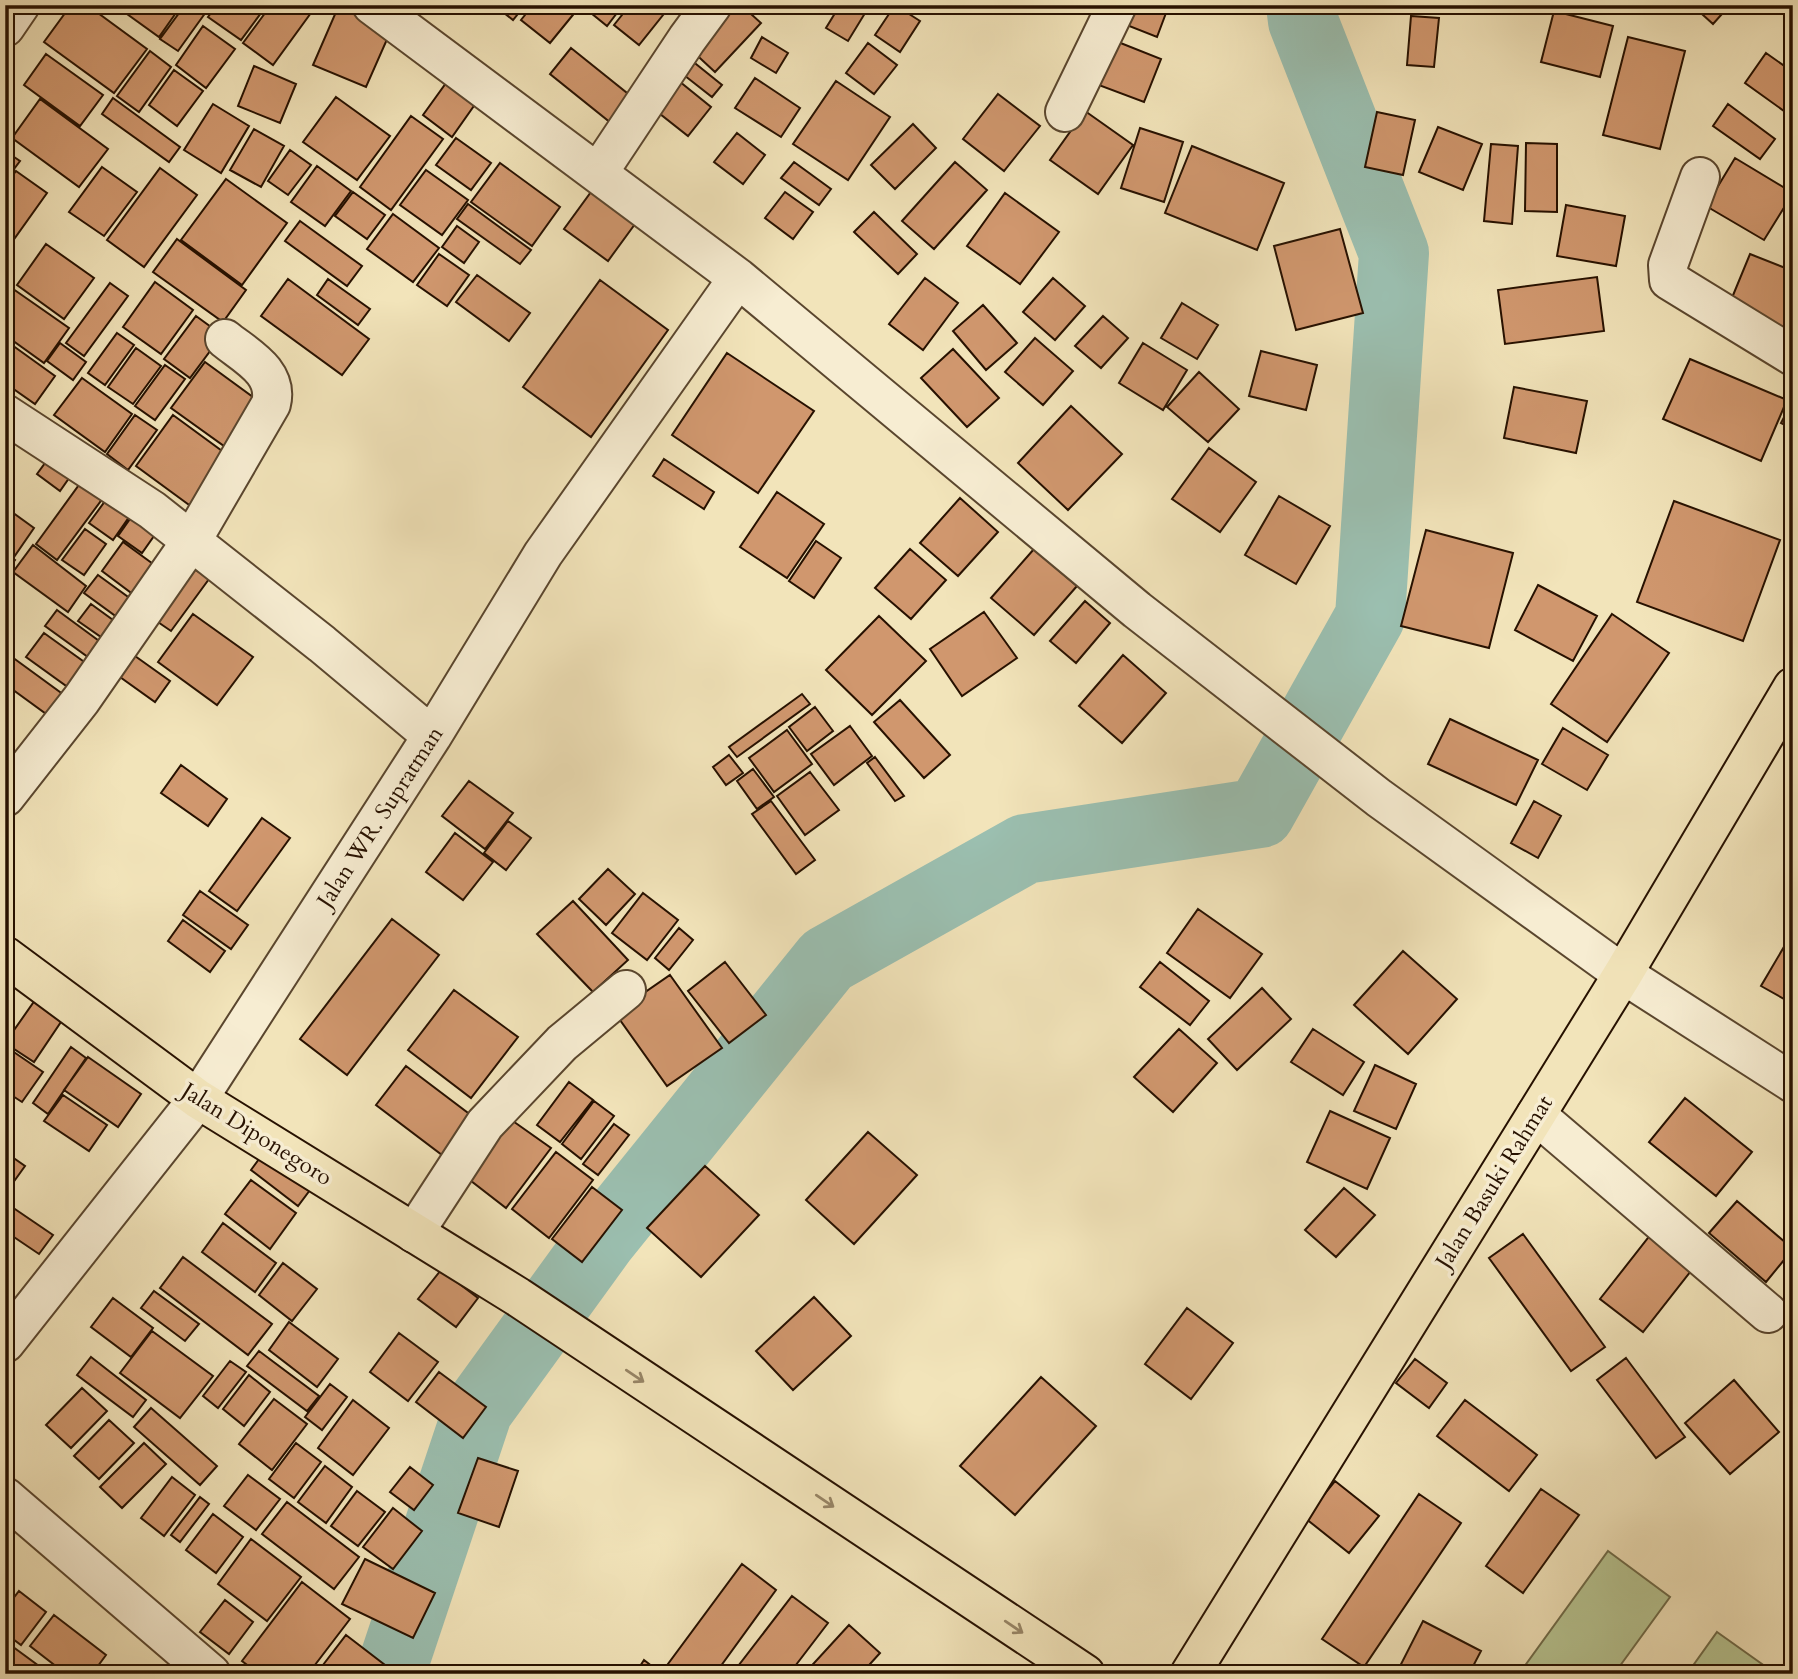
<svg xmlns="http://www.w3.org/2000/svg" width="1798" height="1679" viewBox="0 0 1798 1679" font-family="Cardo,serif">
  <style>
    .green { fill: #b7c592; stroke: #6f6b49; stroke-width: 2 }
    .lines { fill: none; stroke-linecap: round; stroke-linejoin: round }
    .river { stroke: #9bbfb0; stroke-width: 70 }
    .building { fill: #d0976e; stroke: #271100; stroke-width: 2 }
    .minor-casing { stroke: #5a462e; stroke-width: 42 }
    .major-casing { stroke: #271100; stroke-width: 42 }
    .minor { stroke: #f7edd2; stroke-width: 38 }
    .major { stroke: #f2e4ba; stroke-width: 38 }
    .oneway { stroke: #978566 }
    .labels { text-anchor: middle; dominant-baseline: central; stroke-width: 7; stroke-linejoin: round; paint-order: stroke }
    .street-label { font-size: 23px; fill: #271100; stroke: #f7edd2 }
  </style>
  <rect width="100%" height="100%" fill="#f2e4ba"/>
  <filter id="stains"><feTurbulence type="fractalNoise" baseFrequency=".00286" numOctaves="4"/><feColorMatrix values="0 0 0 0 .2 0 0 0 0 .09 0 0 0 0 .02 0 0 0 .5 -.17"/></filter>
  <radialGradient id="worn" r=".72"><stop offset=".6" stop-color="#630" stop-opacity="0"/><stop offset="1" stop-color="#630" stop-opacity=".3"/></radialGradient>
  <path class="green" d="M1608 1551 1670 1597 1614 1674H1533L1524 1667Z
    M1717 1632 1776 1674H1687Z"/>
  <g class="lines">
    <path class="river" d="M390 1674 478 1410 602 1239 827 960 1025 849 1260 813 1370 617 1394 253 1303 21 1301 5"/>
  </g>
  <path class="building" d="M71 5H87L147 49 114 93 44 42Z
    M133 5H171L178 10 159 37 127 14Z
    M185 5H211L178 51 160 39Z
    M217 5H267L241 40 208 17Z
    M271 5 316 6 273 65 243 43Z
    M339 5 392 28 366 87 313 65Z
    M441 5H457L452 13Z
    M494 5H525L513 20Z
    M533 5H623L607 26 581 5 550 43 521 20Z
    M630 5H671L639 45 614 25Z
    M727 5H741L761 23 715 72 688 47Z
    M750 5H770L754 14Z
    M840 5H870L848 41 826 28Z
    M895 5 920 21 900 52 875 35Z
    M1126 5H1169L1157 37 1119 22Z
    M1692 5H1730L1713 24Z
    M1554 11 1613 26 1600 77 1541 62Z
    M1411 16 1439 18 1434 67 1407 65Z
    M203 26 235 49 206 88 176 65Z
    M762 37 788 53 776 73 751 58Z
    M1628 37 1685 51 1660 149 1603 135Z
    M1113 40 1161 59 1144 102 1096 84Z
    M868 43 897 65 874 94 846 73Z
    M571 48 632 97 611 123 550 74Z
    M150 51 171 67 139 112 117 96Z
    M1766 53 1793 72 1791 116 1745 83Z
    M46 54 103 95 80 126 24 85Z
    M691 60 722 85 712 97 680 72Z
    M254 66 296 84 280 123 238 106Z
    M174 70 203 91 177 126 149 105Z
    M454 72 483 93 452 137 423 115Z
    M674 77 711 107 688 136 650 106Z
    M755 78 800 108 781 137 735 108Z
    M836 81 890 117 848 180 793 144Z
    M998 94 1040 126 1004 171 963 139Z
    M336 97 390 136 357 180 303 142Z
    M113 98 180 147 169 162 102 114Z
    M40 99 108 149 79 187 12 138Z
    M213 104 249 126 221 173 184 150Z
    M1728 104 1775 139 1760 159 1713 126Z
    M1085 111 1133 145 1098 194 1050 160Z
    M1377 112 1415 120 1403 175 1365 167Z
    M411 116 443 139 391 210 360 187Z
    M913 124 936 148 895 189 871 165Z
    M1438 127 1482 144 1463 190 1419 172Z
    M1140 128 1183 142 1164 202 1121 188Z
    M254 129 284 146 261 187 230 170Z
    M737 133 765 155 743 184 714 162Z
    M456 138 491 163 471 190 436 165Z
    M1526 143 1557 144V212L1525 211Z
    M1491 144 1518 146 1512 224 1484 221Z
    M1192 146 1284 183 1257 250 1165 213Z
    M290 150 311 165 288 195 268 181Z
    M5 151 20 161 5 181Z
    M1735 158 1793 193 1764 240 1706 206Z
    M794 162 831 189 819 205 781 178Z
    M955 162 987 190 934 249 902 221Z
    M500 163 560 207 532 246 471 202Z
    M317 166 351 191 325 226 291 202Z
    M102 167 137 192 104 236 69 212Z
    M160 168 197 195 144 267 107 240Z
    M426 170 468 200 442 235 400 205Z
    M16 171 47 193 12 242 5 237V186Z
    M226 179 287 223 242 285 181 240Z
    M353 192 385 215 367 239 335 216Z
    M591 192 635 224 608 261 564 229Z
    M785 192 813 212 793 239 765 218Z
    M1005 193 1059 232 1020 284 967 246Z
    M468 204 531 250 520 264 457 219Z
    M1566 205 1625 216 1616 266 1557 256Z
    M874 212 917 254 898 274 854 232Z
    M393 214 439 248 413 282 367 249Z
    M300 221 362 266 347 286 285 241Z
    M457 226 479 242 464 263 442 247Z
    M1340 229 1363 313 1296 330 1274 246Z
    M177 239 246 290 223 322 153 272Z
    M46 244 94 278 64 319 17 285Z
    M439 254 469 275 447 306 417 285Z
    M1750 254 1793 271V331L1729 305Z
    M477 275 530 313 509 341 456 302Z
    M1597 277 1604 331 1505 344 1498 290Z
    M925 278 958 303 923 350 889 324Z
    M1053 278 1085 306 1055 340 1023 312Z
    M288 279 369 339 342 375 261 316Z
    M328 279 370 309 358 325 317 295Z
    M600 280 668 330 591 437 523 387Z
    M155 282 193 310 161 354 123 327Z
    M110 283 128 296 84 356 66 343Z
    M6 284 69 328 44 363 5 335Z
    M1182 303 1218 325 1197 359 1161 338Z
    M983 305 1017 343 986 370 953 331Z
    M196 316 222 335 190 378 164 359Z
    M1103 316 1128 338 1101 368 1075 346Z
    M117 333 134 345 105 385 88 373Z
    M1035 338 1073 371 1043 405 1005 372Z
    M5 340 55 376 35 404 5 383Z
    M60 343 86 362 73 380 47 361Z
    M1143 343 1187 370 1163 410 1119 383Z
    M136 348 161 366 133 404 108 387Z
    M953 349 999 398 967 427 921 378Z
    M1261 351 1317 365 1306 410 1249 396Z
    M727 353 814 411 758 493 672 435Z
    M1690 359 1787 400 1761 461 1663 419Z
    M205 362 257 400 224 446 171 408Z
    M165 365 185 379 155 420 135 406Z
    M1199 372 1239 409 1208 442 1167 407Z
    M82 378 132 414 105 452 54 415Z
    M1514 387 1587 401 1576 453 1504 438Z
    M1793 400V429L1781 423Z
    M1071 406 1122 454 1068 510 1018 463Z
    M135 415 157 430 128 470 107 454Z
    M173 415 233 459 196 510 136 466Z
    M1209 448 1256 482 1220 532 1172 499Z
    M51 455 74 471 60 491 37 474Z
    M664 459 714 492 704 509 653 476Z
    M84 478 106 494 57 560 36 544Z
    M777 492 824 524 787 578 740 547Z
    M111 493 134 510 113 540 89 523Z
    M1279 496 1330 526 1296 584 1245 555Z
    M960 498 998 532 958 576 920 543Z
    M1674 501 1780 540 1743 641 1637 602Z
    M5 507 34 528 14 557 5 550Z
    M137 509 161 526 142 553 118 536Z
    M85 529 106 544 84 575 62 560Z
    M1426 530 1513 553 1489 648 1401 626Z
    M816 541 841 558 814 598 789 581Z
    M123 542 164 572 142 601 102 571Z
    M33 545 86 586 68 612 13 572Z
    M910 549 946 580 911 619 875 588Z
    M1034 549 1077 586 1034 635 991 598Z
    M5 553 15 560 5 574Z
    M193 568 209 579 171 631 155 620Z
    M98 575 135 602 121 620 84 593Z
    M1538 585 1597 616 1573 661 1515 630Z
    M1085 601 1110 623 1076 663 1050 641Z
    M91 604 113 620 101 637 78 621Z
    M57 610 110 649 99 665 45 626Z
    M984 612 1017 658 962 696 930 649Z
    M193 614 253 657 217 705 158 662Z
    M1612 614 1669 653 1607 742 1551 704Z
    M879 616 926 661 872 715 826 670Z
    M44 633 94 669 76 693 26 657Z
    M1123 655 1166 693 1122 743 1079 706Z
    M135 656 170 681 155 702 120 677Z
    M12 657 64 695 49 716 5 684V666Z
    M802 694 810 704 737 757 729 747Z
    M900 700 950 755 924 778 874 722Z
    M815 707 833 731 807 751 789 727Z
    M1450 719 1538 760 1516 805 1428 764Z
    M850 726 872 756 834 785 811 754Z
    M1563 728 1608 755 1587 790 1542 764Z
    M787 730 812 764 774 792 749 758Z
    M729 755 743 773 726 785 713 767Z
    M875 757 904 796 895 801 867 763Z
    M181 765 227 799 208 826 161 793Z
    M753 769 774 797 757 809 737 781Z
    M810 772 839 810 805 835 777 796Z
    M469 781 513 813 485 849 442 816Z
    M771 801 815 860 796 874 752 814Z
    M1534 801 1561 816 1538 858 1511 843Z
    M262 818 290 838 237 911 209 891Z
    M508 821 531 838 506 870 484 853Z
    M455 833 493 862 463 900 426 872Z
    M608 869 635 894 606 925 579 899Z
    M200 891 248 925 231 949 183 915Z
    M643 893 678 920 647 960 612 933Z
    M573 901 628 960 593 992 537 934Z
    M1198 909 1262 954 1230 998 1167 953Z
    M392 919 439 955 347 1075 300 1039Z
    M183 920 225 951 210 972 168 941Z
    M679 928 693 940 669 970 655 958Z
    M1788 940 1793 943V1004L1761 986Z
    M1403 951 1457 999 1408 1054 1354 1005Z
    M725 962 766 1015 729 1043 688 991Z
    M1160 962 1209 1001 1190 1025 1140 987Z
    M670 975 722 1048 667 1086 615 1013Z
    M1262 988 1291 1019 1237 1070 1208 1039Z
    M454 990 518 1037 471 1098 408 1050Z
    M40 993 67 1013 34 1062 5 1043Z
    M1179 1029 1217 1063 1173 1112 1134 1077Z
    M1313 1029 1364 1062 1343 1095 1291 1062Z
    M5 1046 43 1072 22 1102 5 1091Z
    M71 1047 86 1058 48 1114 33 1103Z
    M88 1057 141 1094 118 1127 64 1090Z
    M1375 1065 1416 1084 1396 1129 1354 1111Z
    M406 1066 476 1119 446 1158 376 1105Z
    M569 1082 593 1100 560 1142 537 1125Z
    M63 1095 107 1125 89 1151 44 1121Z
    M1685 1098 1752 1152 1716 1196 1649 1142Z
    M594 1101 614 1116 581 1159 562 1144Z
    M1330 1111 1390 1138 1367 1189 1307 1162Z
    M510 1119 551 1148 506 1208 466 1177Z
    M614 1124 629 1135 598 1175 583 1164Z
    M868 1132 917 1175 854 1244 806 1200Z
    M5 1152 25 1166 5 1194Z
    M556 1152 593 1180 549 1238 512 1209Z
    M262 1155 310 1190 298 1206 251 1170Z
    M705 1166 759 1215 701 1277 647 1228Z
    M251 1180 296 1213 270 1249 225 1214Z
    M592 1187 622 1210 582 1262 552 1239Z
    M1344 1188 1375 1215 1336 1257 1305 1230Z
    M1737 1201 1793 1249 1766 1282 1709 1233Z
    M9 1205 53 1235 39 1254 5 1231V1211Z
    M223 1223 276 1263 255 1292 202 1252Z
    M1655 1229 1698 1262 1643 1332 1600 1299Z
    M1523 1234 1605 1347 1571 1371 1489 1258Z
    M183 1257 272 1324 248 1355 160 1288Z
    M283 1263 317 1289 292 1321 259 1295Z
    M441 1270 478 1298 456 1327 418 1299Z
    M154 1291 199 1324 185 1341 141 1308Z
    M814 1297 851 1336 793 1390 756 1351Z
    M113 1298 153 1328 131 1357 91 1327Z
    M1187 1308 1233 1343 1191 1399 1145 1364Z
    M289 1322 338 1359 317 1387 269 1350Z
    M152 1331 213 1376 180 1418 120 1373Z
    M399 1333 438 1362 408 1401 370 1372Z
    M259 1351 319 1396 307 1411 247 1366Z
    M91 1357 146 1400 133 1417 77 1375Z
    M1626 1358 1685 1437 1656 1458 1597 1380Z
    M1415 1359 1447 1383 1429 1408 1396 1383Z
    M230 1361 246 1372 218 1408 203 1396Z
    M439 1372 486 1407 463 1438 416 1402Z
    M249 1375 270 1392 244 1426 223 1409Z
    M1041 1377 1096 1426 1015 1515 960 1466Z
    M1734 1380 1779 1432 1730 1474 1685 1423Z
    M330 1384 347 1397 322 1430 305 1417Z
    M82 1388 107 1411 71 1448 46 1425Z
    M274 1399 307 1424 272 1470 239 1444Z
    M353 1400 389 1428 353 1475 318 1448Z
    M1465 1400 1537 1455 1509 1491 1437 1436Z
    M151 1408 217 1466 200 1485 134 1427Z
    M109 1420 134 1443 99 1479 74 1456Z
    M144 1443 166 1464 122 1508 100 1487Z
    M296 1443 321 1462 294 1498 269 1479Z
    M478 1458 518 1471 499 1527 458 1513Z
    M325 1466 352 1487 326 1523 298 1502Z
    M410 1467 433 1485 414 1510 390 1492Z
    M248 1475 280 1499 256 1530 224 1506Z
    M172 1477 195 1495 164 1536 141 1518Z
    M1335 1481 1379 1516 1349 1553 1305 1518Z
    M1541 1489 1579 1515 1523 1593 1486 1566Z
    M357 1491 385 1512 358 1546 331 1526Z
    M1419 1494 1461 1523 1364 1667 1322 1639Z
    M200 1497 209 1504 180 1542 171 1535Z
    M287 1502 359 1557 334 1589 262 1534Z
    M393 1508 422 1531 393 1569 363 1547Z
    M213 1514 243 1537 216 1573 186 1550Z
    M251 1539 301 1577 267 1621 218 1584Z
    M365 1559 435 1593 413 1638 342 1604Z
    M742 1564 776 1590 715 1674H674L665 1668Z
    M302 1582 350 1619 308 1674H259L242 1661Z
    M19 1591 46 1612 21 1645 5 1633V1609Z
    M792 1596 828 1623 789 1674H732Z
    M225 1600 253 1622 229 1654 200 1632Z
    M54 1615 106 1655 92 1674H66L30 1646Z
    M1423 1621 1481 1651 1469 1674H1396Z
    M849 1625 880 1653 861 1674H804Z
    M346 1635 385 1665 379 1674H335L323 1665Z
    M5 1641 43 1669 39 1674H5Z
    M644 1660 662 1674H635Z"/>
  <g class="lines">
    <g class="minor-casing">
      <path id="minor" d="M372 5 738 278 1137 610 1379 798 1623 974 1793 1083
        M5 27 20 5
        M1065 112 1117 5
        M598 173 687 39 712 5
        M1700 177 1668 265 1669 280 1793 356
        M5 414 152 510 322 644 432 736
        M5 797 81 700 192 540 271 404C279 372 246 356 225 339
        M1536 1115 1768 1313
        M414 1233 485 1124 562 1043 626 990
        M5 1343 198 1099 432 736 543 554 738 278
        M5 1497 211 1674"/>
    </g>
    <g class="major-casing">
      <path id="major" d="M5 956 198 1099 518 1297 1085 1674
        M1190 1674 1623 974 1793 687"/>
    </g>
    <use href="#minor" class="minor"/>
    <use href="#major" class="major"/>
  </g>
  <defs><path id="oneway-shaft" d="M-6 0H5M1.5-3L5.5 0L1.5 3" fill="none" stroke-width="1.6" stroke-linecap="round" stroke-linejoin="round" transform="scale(1.75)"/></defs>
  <g class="oneway">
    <use href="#oneway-shaft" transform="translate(635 1376) rotate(34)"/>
    <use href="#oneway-shaft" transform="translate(825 1501) rotate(34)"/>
    <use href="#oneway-shaft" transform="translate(1014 1627) rotate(34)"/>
  </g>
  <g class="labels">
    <g class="street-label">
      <text transform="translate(380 817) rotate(-57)">Jalan WR. Supratman</text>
      <text transform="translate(257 1134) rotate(32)">Jalan Diponegoro</text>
      <text transform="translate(1494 1182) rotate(-58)">Jalan Basuki Rahmat</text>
    </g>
  </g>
  <rect width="1798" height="1679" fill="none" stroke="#f2e4ba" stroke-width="28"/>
  <rect x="7" y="7" width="1784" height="1665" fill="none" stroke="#271100" stroke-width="3.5"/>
  <rect x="14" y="14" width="1770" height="1651" fill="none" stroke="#271100" stroke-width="2"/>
  <rect width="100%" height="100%" filter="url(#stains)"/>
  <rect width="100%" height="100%" fill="url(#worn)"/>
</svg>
